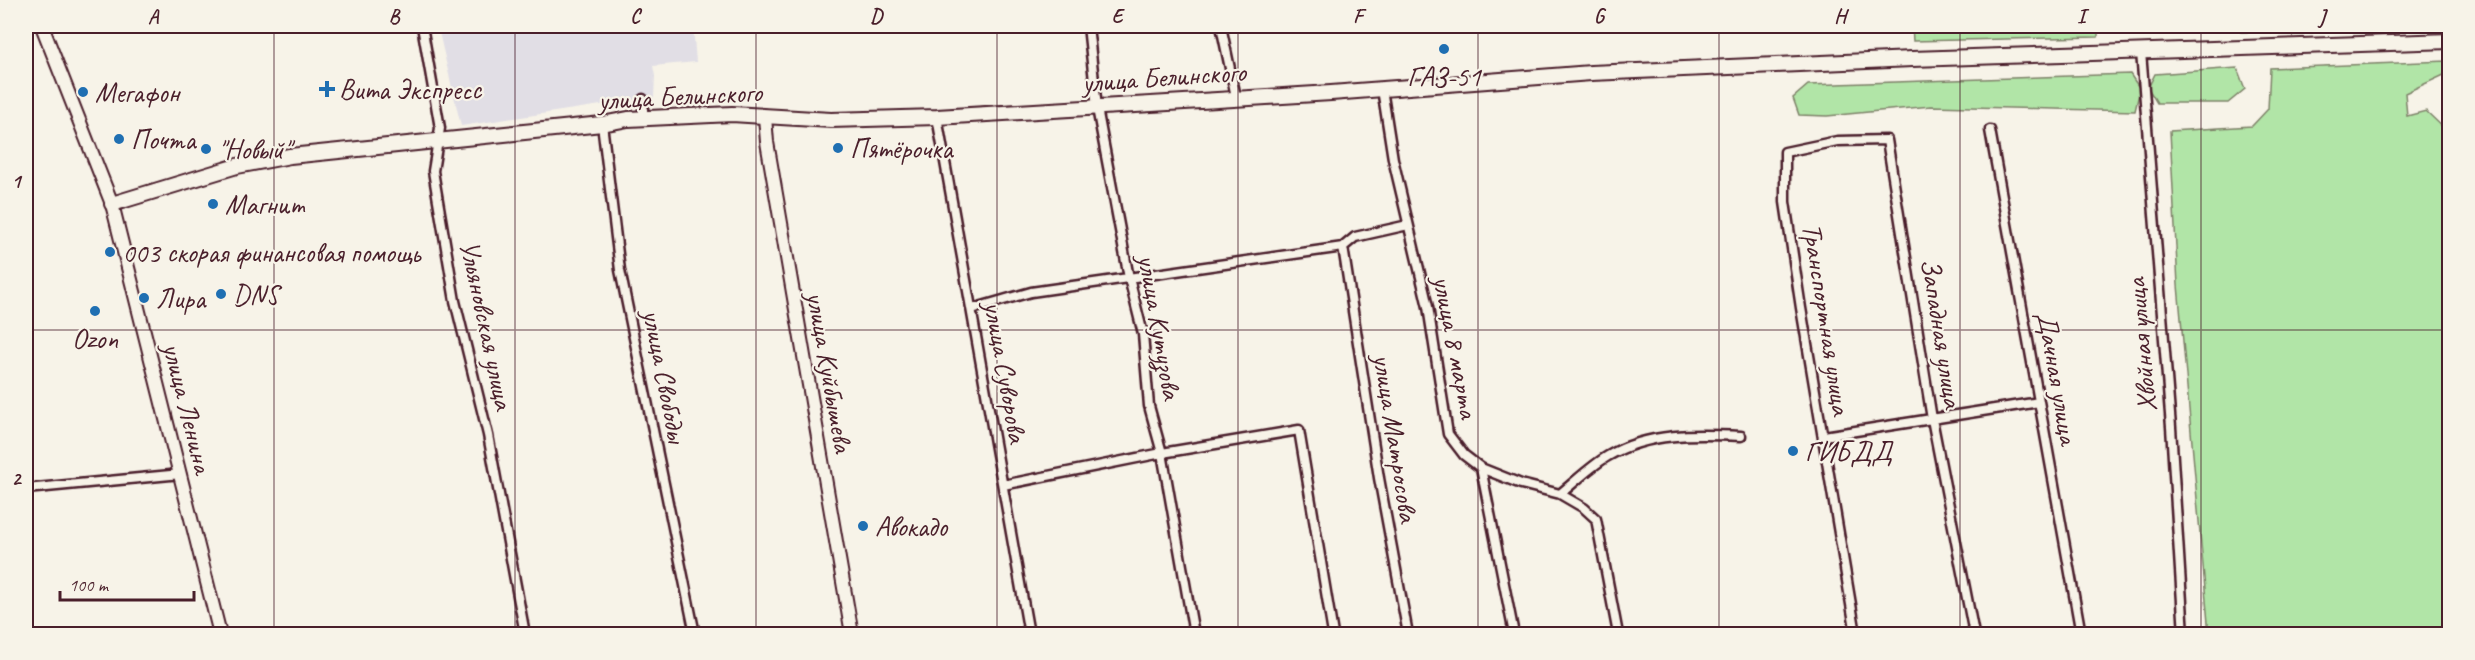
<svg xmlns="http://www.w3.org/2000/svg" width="2475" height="660" viewBox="0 0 2475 660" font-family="Caveat,sans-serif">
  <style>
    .built { fill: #e1dee5 }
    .green { fill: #b1e5a7; stroke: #7e8269; stroke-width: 1.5 }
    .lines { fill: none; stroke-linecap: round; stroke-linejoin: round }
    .street-casing { stroke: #4a1f2b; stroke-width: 13 }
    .secondary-casing { stroke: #4a1f2b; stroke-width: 16 }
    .primary-casing { stroke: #4a1f2b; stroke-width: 18 }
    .street { stroke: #f7f3e8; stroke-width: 8 }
    .secondary { stroke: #f7f3e8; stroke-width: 12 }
    .primary { stroke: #f7f3e8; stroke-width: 14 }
    .grid { fill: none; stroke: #4a1f2b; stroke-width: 1.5; stroke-opacity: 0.55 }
    .poi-dot { fill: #1f6fb2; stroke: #f7f3e8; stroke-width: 2 }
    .labels { text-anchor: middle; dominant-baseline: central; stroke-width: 4.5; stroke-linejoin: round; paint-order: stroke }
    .poi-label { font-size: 28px; fill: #4a1f2b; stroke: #f7f3e8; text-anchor: start }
    .street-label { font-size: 28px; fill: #4a1f2b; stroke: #f7f3e8 }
    .neatline { fill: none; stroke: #4a1f2b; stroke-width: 2 }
    .grid-label { font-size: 20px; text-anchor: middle; font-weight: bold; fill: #4a1f2b }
  </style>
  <rect width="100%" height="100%" fill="#f7f3e8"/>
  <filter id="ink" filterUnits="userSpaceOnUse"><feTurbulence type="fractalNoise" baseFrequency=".0167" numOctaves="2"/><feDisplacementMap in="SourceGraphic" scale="12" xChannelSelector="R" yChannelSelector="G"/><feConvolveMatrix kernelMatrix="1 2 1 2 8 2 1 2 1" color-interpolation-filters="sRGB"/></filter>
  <g filter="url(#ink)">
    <path class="built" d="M446 26H693L696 62 653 66 655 76 654 97 461 126 438 28Z"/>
    <path class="green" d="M1912 26H2098V37L1913 41Z
      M2125 26H2199L2125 31Z
      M2240 26H2397L2241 32Z
      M2447 61 2444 75 2405 93 2407 116 2426 111 2449 133V634H2209L2178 285 2170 131 2252 126 2268 109 2270 68Z
      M2237 68 2245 89 2228 103H2157L2148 88 2155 74Z
      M2130 74 2140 89 2135 111 1931 106 1827 116 1799 115 1793 98 1808 85Z"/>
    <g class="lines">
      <g class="street-casing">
        <path id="street" d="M422 26 440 128 433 171 455 301 488 435 525 634
          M1088 26 1097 108 1129 278 1143 334 1149 406 1162 453 1194 634
          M1221 26 1236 97
          M2141 52 2171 427 2184 634
          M1382 89 1393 159 1428 307 1448 434 1464 455 1481 468 1521 484 1560 494C1576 481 1591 466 1608 456 1649 432 1696 434 1741 436
          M937 117 1029 634
          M643 120V99
          M602 124 620 270 695 634
          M1990 130 2081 634
          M1343 247 1379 478 1408 634
          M1343 247 1355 237 1408 225
          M972 309 1031 292 1343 247
          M1824 436 2039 402
          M1481 468 1514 634
          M1003 485 1162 453 1299 430 1333 634
          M26 489 181 474
          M1560 494 1584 508 1596 519 1618 634
          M1856 634 1801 308 1785 202V152L1837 141 1887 140 1932 419 1974 634"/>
      </g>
      <g class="secondary-casing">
        <path id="secondary" d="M42 26 112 204 220 634
          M765 117 767 142 852 634"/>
      </g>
      <g class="primary-casing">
        <path id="primary" d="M112 204 237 166 290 156 602 124 628 119 732 114 831 120 937 117 1331 93 1591 73 1912 59 2450 41"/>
      </g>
      <use href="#street" class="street"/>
      <use href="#secondary" class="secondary"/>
      <use href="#primary" class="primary"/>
    </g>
  </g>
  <path class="grid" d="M274 26V634M515 26V634M756 26V634M997 26V634M1238 26V634M1478 26V634M1719 26V634M1960 26V634M2201 26V634M26 330H2450"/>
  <g class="poi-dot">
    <circle cx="1444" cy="49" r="6"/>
    <path d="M324 80h6v6h6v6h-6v6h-6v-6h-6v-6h6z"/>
    <circle cx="83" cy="92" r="6"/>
    <circle cx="119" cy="139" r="6"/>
    <circle cx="838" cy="148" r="6"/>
    <circle cx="206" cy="149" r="6"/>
    <circle cx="213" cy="204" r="6"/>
    <circle cx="110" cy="252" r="6"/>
    <circle cx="221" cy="294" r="6"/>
    <circle cx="144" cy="298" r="6"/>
    <circle cx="95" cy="311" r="6"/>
    <circle cx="1793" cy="451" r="6"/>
    <circle cx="863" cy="526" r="6"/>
  </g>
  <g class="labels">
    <g class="poi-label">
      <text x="1444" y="76" text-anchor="middle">ГАЗ-51</text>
      <text x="339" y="89">Вита Экспресс</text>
      <text x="95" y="92">Мегафон</text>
      <text x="131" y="139">Почта</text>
      <text x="850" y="148">Пятёрочка</text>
      <text x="218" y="149">"Новый"</text>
      <text x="225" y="204">Магнит</text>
      <text x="122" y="252">003 скорая финансовая помощь</text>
      <text x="233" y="294">DNS</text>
      <text x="156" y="298">Лира</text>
      <text x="95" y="338" text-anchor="middle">Ozon</text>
      <text x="1805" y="451">ГИБДД</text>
      <text x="875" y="526">Авокадо</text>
    </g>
    <g class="street-label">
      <text transform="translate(1164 77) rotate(-4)">улица Белинского</text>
      <text transform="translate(680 96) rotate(-3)">улица Белинского</text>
      <text transform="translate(1827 319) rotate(81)">Транспортная улица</text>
      <text transform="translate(487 325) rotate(78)">Ульяновская улица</text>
      <text transform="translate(1160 327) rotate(80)">улица Кутузова</text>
      <text transform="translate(1942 333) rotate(81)">Западная улица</text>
      <text transform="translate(2141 345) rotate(-95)">Хвойная улица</text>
      <text transform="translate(1456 347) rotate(79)">улица 8 марта</text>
      <text transform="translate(830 372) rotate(80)">улица Куйбышева</text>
      <text transform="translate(1006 372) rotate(80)">улица Суворова</text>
      <text transform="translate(665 376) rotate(79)">улица Свободы</text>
      <text transform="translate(2058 378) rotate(80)">Дачная улица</text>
      <text transform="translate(188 408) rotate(76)">улица Ленина</text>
      <text transform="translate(1396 438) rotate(81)">улица Матросова</text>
    </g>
  </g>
  <rect width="2475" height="660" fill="none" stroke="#f7f3e8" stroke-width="66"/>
  <path d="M60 591v9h134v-9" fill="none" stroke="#4a1f2b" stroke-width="3"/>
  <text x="69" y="591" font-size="18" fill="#4a1f2b" stroke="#f7f3e8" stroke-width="4.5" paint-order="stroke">100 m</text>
  <rect x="33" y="33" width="2409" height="594" class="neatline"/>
  <g class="grid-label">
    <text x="153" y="23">A</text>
    <text x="394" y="23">B</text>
    <text x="635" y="23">C</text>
    <text x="876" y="23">D</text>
    <text x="1117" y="23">E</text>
    <text x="1358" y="23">F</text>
    <text x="1599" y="23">G</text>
    <text x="1840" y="23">H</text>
    <text x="2081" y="23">I</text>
    <text x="2322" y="23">J</text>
    <text x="16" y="188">1</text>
    <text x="16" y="485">2</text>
  </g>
</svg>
